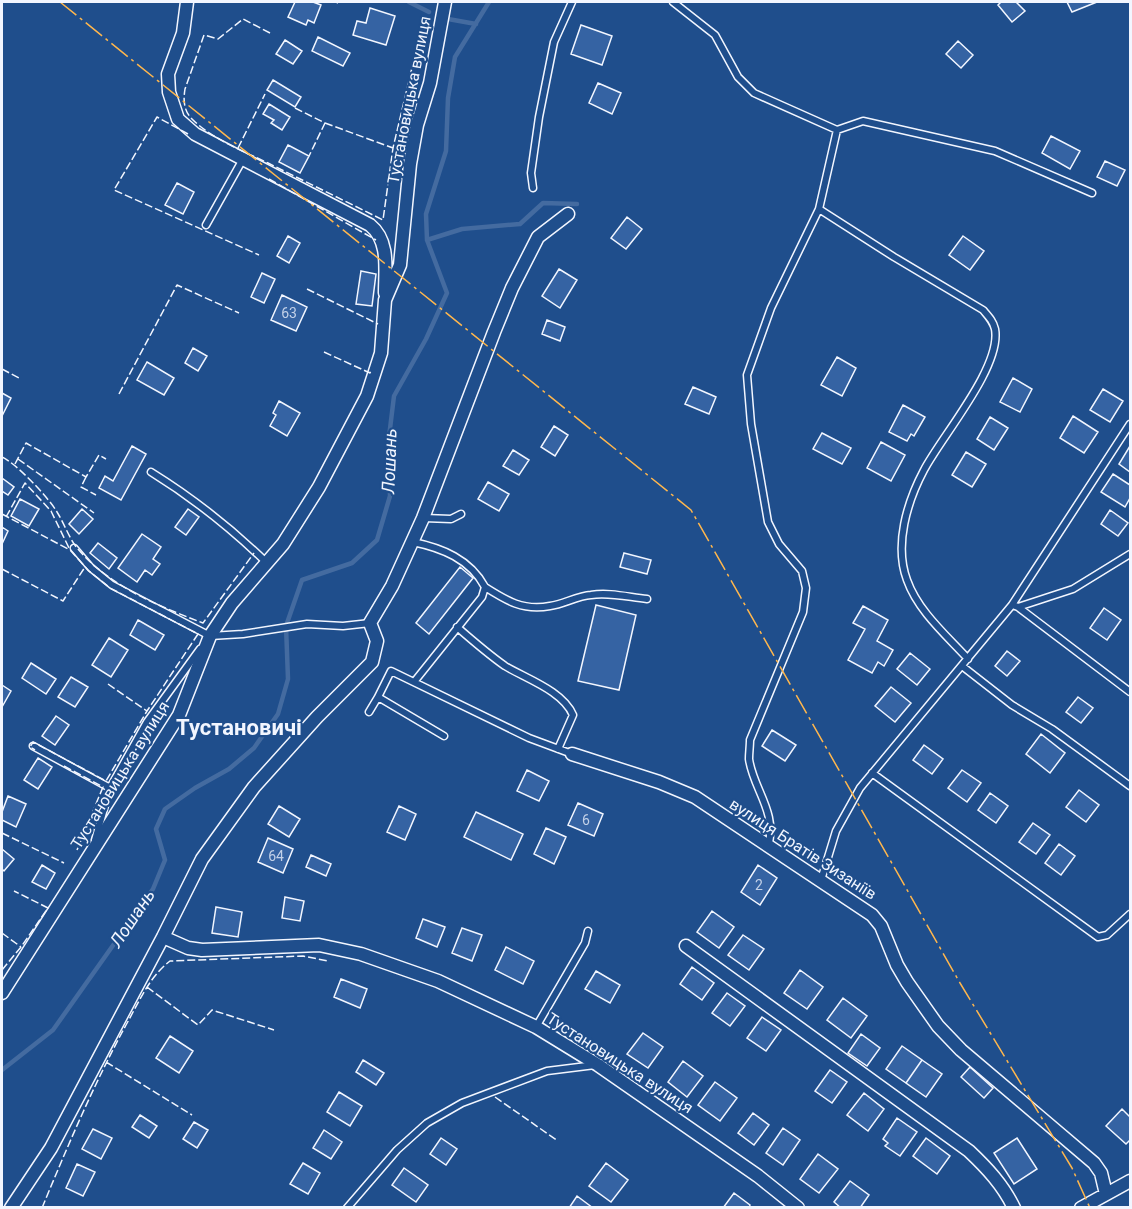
<svg xmlns="http://www.w3.org/2000/svg" width="1132" height="1209" viewBox="0 0 1132 1209" font-family="Roboto,sans-serif">
  <style>
    .lines { fill: none; stroke-linecap: round; stroke-linejoin: round }
    .stream { stroke: #446ba0; stroke-width: 4.5 }
    .building { fill: #3563a3; stroke: #f2f6ff; stroke-width: 1.5 }
    .lane-casing { stroke: #f2f6ff; stroke-width: 9 }
    .street-casing { stroke: #f2f6ff; stroke-width: 15 }
    .lane { stroke: #1f4e8c; stroke-width: 6 }
    .street { stroke: #1f4e8c; stroke-width: 12 }
    .fence { stroke: #f2f6ff; stroke-width: 1.5; stroke-dasharray: 8 3; stroke-linecap: butt }
    .power { stroke: #ffb74d; stroke-width: 1.5; stroke-dasharray: 21 4.5 3 4.5; stroke-linecap: butt }
    .labels { text-anchor: middle; dominant-baseline: central; stroke-width: 4.5; stroke-linejoin: round; paint-order: stroke }
    .number-label { font-size: 14px; fill: #c3d1e8 }
    .street-label { font-size: 16px; fill: #f2f6ff; stroke: #1f4e8c }
    .water-label { font-size: 18px; font-style: italic; fill: #f2f6ff; stroke: #1f4e8c }
    .district-label { font-size: 22px; font-weight: bold; fill: #f2f6ff; stroke: #1f4e8c }
  </style>
  <rect width="100%" height="100%" fill="#1f4e8c"/>
  <g class="lines">
    <path class="stream" d="M409 2 429 12
      M448 19 476 24
      M427 240 462 229 520 224 543 203 577 204
      M2 1070 53 1030 153 889 165 860 156 829 165 809 195 788 229 769 254 748 278 714 288 679 286 626 302 580 352 563 377 540 390 496 389 437 394 396 426 339 447 293 427 240 426 214 446 151 448 98 455 57 489 2"/>
  </g>
  <path class="building" d="M295 2H313L321 5 314 23 308 20 306 25 288 17Z
    M1001 2H1016L1025 11 1012 22 998 5Z
    M1067 2H1097L1072 12Z
    M370 8 395 16 386 45 353 35 357 21 366 23Z
    M581 25 612 36 602 65 571 54Z
    M318 37 350 53 343 66 312 51Z
    M285 40 302 51 293 64 276 54Z
    M958 41 973 55 961 68 946 54Z
    M273 80 301 97 295 107 267 90Z
    M598 83 621 93 612 114 589 103Z
    M269 104 290 117 282 130 271 123 274 120 263 114Z
    M1051 136 1080 151 1070 169 1042 153Z
    M288 145 309 156 300 173 279 162Z
    M1105 161 1125 170 1117 186 1097 177Z
    M177 183 194 192 183 214 165 205Z
    M627 217 642 229 626 249 611 238Z
    M288 236 300 243 289 263 277 256Z
    M963 236 984 251 970 270 949 255Z
    M559 269 577 280 560 308 542 296Z
    M361 271 376 274 372 306 356 304Z
    M262 273 275 279 264 303 251 297Z
    M282 295 307 307 296 331 271 320Z
    M547 320 565 327 560 341 542 334Z
    M193 348 207 356 198 371 185 363Z
    M837 357 856 368 842 396 821 385Z
    M147 362 174 378 164 395 137 380Z
    M1013 378 1032 389 1020 412 1000 402Z
    M693 387 716 397 709 414 685 404Z
    M1103 389 1123 401 1110 422 1090 410Z
    M2 393 11 398 2 416Z
    M279 401 300 413 287 436 270 426 276 415 273 413Z
    M903 405 925 417 914 436 911 434 907 441 889 432Z
    M1073 416 1098 432 1084 453 1060 438Z
    M990 417 1008 428 994 450 977 439Z
    M554 426 568 435 555 456 541 447Z
    M822 433 851 448 842 464 813 449Z
    M881 442 905 455 891 481 867 468Z
    M132 446 146 454 121 500 99 488 105 476 113 481Z
    M1130 446V472L1119 464Z
    M513 450 529 460 519 475 503 466Z
    M966 452 986 464 972 487 952 475Z
    M1113 474 1130 485V498L1125 507 1101 492Z
    M2 478 14 487 8 495 2 491Z
    M488 482 509 494 499 511 478 499Z
    M20 499 39 509 29 526 11 516Z
    M82 509 93 519 79 534 69 524Z
    M188 509 199 517 186 535 175 527Z
    M1110 510 1128 523 1118 536 1101 524Z
    M2 527 8 531 2 544Z
    M142 534 161 547 153 559 160 564 152 575 145 570 137 582 118 568Z
    M98 543 117 558 109 569 90 553Z
    M624 553 651 560 647 574 620 567Z
    M460 567 473 578 429 634 416 623Z
    M596 605 636 615 619 690 578 681Z
    M863 606 888 620 877 641 893 650 884 666 878 662 872 673 848 660 865 629 853 623Z
    M1104 608 1121 620 1107 640 1090 628Z
    M138 620 164 635 155 650 130 635Z
    M109 638 128 650 111 677 92 665Z
    M1007 651 1020 661 1007 676 995 666Z
    M910 653 930 669 917 685 897 669Z
    M31 663 56 679 46 694 22 678Z
    M71 677 88 687 75 707 58 697Z
    M2 685 11 691 2 707Z
    M891 687 911 703 895 722 875 706Z
    M1078 697 1093 708 1081 723 1066 712Z
    M56 716 69 725 55 745 42 736Z
    M772 730 796 745 785 761 762 746Z
    M1041 734 1065 753 1050 773 1026 754Z
    M924 745 943 759 932 774 913 760Z
    M38 758 52 767 38 789 24 780Z
    M527 770 549 781 539 801 517 791Z
    M962 770 981 783 967 802 948 788Z
    M1079 790 1099 805 1086 822 1066 807Z
    M990 793 1008 806 996 823 978 810Z
    M8 796 26 804 16 827 2 820V812Z
    M578 803 603 814 594 836 568 825Z
    M279 806 300 819 289 837 268 824Z
    M399 806 416 814 405 840 387 832Z
    M476 812 523 834 511 860 464 837Z
    M1033 823 1050 835 1036 854 1019 842Z
    M546 828 566 837 554 864 534 854Z
    M268 838 293 849 283 873 258 862Z
    M1059 844 1075 856 1061 875 1045 863Z
    M2 849 14 859 4 871 2 869Z
    M311 855 331 864 326 876 306 867Z
    M42 865 55 873 46 889 32 882Z
    M758 865 777 878 760 905 741 892Z
    M285 897 304 901 300 921 282 918Z
    M216 907 242 912 238 937 212 933Z
    M712 911 734 927 719 948 697 932Z
    M423 919 445 927 437 947 416 938Z
    M462 928 482 935 472 961 452 953Z
    M743 935 764 949 749 970 728 955Z
    M506 947 534 961 523 984 495 970Z
    M692 967 714 983 702 1000 680 984Z
    M800 970 823 987 807 1009 784 993Z
    M596 971 620 985 610 1003 585 989Z
    M341 979 367 989 360 1008 334 997Z
    M727 993 745 1006 730 1026 712 1013Z
    M843 998 867 1016 851 1038 827 1020Z
    M762 1017 781 1030 766 1051 747 1038Z
    M643 1033 663 1047 648 1068 627 1054Z
    M861 1034 880 1048 867 1066 848 1053Z
    M170 1036 193 1051 179 1073 156 1058Z
    M902 1046 922 1060 906 1083 886 1069Z
    M363 1060 384 1073 376 1085 356 1072Z
    M922 1060 942 1074 926 1097 906 1083Z
    M683 1061 703 1076 687 1097 668 1082Z
    M970 1067 993 1088 984 1098 961 1077Z
    M830 1070 847 1082 832 1103 815 1091Z
    M715 1082 737 1098 720 1121 698 1105Z
    M339 1092 362 1106 350 1126 327 1112Z
    M864 1093 884 1109 868 1131 847 1115Z
    M1122 1109 1130 1117V1140L1126 1144 1106 1126Z
    M753 1113 769 1125 754 1145 738 1133Z
    M140 1115 157 1126 149 1138 132 1127Z
    M897 1118 917 1132 900 1156 885 1146 888 1143 883 1139Z
    M194 1122 208 1130 197 1148 183 1139Z
    M783 1128 800 1140 783 1165 766 1153Z
    M93 1129 112 1138 101 1159 82 1149Z
    M324 1130 342 1142 331 1159 313 1148Z
    M441 1138 457 1149 446 1165 430 1154Z
    M926 1138 950 1156 937 1174 913 1156Z
    M1017 1138 1037 1169 1014 1184 994 1153Z
    M818 1154 838 1169 819 1193 800 1179Z
    M303 1163 320 1173 308 1194 290 1184Z
    M606 1163 628 1180 611 1202 589 1186Z
    M77 1164 95 1172 83 1196 66 1188Z
    M404 1168 428 1185 416 1202 392 1185Z
    M850 1181 869 1195 860 1208H841L834 1202Z
    M734 1193 750 1205 749 1208H723Z
    M577 1196 593 1208H569Z"/>
  <g class="lines">
    <g class="lane-casing">
      <path id="lane" d="M673 2 715 35 738 77 754 93 837 130 819 209 771 308 747 375 751 424 768 522 779 544 802 571 806 588 803 612 750 740C750 746 749 753 749 759 753 789 778 812 768 847
        M837 130 863 121 995 151 1092 193
        M533 188 531 173 539 117 554 42 572 2
        M819 209 894 257 983 310C989 317 993 321 995 329 1002 367 941 437 924 470 907 502 894 545 907 580 918 611 946 635 968 659
        M206 225 243 159
        M151 472C193 498 232 529 267 563
        M424 518 451 519 461 514
        M413 542C442 548 470 559 485 587L482 597 414 682
        M74 548 91 568 112 585 210 636 243 634 307 624 343 626 370 623
        M485 587C507 601 523 611 550 606 564 604 577 596 591 595 609 592 628 597 647 599
        M1015 606 1018 607 1073 589 1130 554
        M1018 607 1130 692
        M457 627C473 641 488 654 505 666 527 679 563 691 573 715L558 749
        M962 666 1012 705 1052 729 1130 786
        M369 712 378 697
        M444 736 378 697 391 671 529 738 572 754
        M33 746 110 788
        M872 773 1098 937 1107 935 1130 914
        M95 840 110 788 147 722 200 649
        M821 880 836 831 860 788 1012 605 1130 424
        M536 1027 585 943 588 931
        M347 1208 397 1150 427 1123 462 1103 547 1071 595 1065"/>
    </g>
    <g class="street-casing">
      <path id="street" d="M187 2 183 33 168 74 169 92 178 119 195 134 370 225C390 241 385 270 385 293
        M572 754 659 782 695 797 872 915 881 926 897 965 907 982 938 1026 961 1050 1094 1163 1101 1173 1106 1194
        M163 937 188 948 202 950 319 945 361 954 438 981 536 1027 598 1065 758 1176 798 1208
        M686 946 969 1151C987 1168 1003 1185 1014 1208
        M2 993 179 715 210 636 232 603 283 544 319 487 367 396 381 353 385 300 400 265 410 164 417 125 430 83 445 2
        M11 1208 51 1148 163 937 202 859 254 787 317 717 372 662 377 641 370 623 392 586 423 518 494 332 512 288 538 237 568 214
        M1081 1208 1130 1181"/>
    </g>
    <use href="#lane" class="lane"/>
    <use href="#street" class="street"/>
    <path class="fence" d="M336 2 338 3
      M270 33 243 19 218 39 204 35 185 89C183 101 184 111 192 119 212 139 243 151 268 163 306 182 345 201 383 220L393 148 419 38
      M295 108 325 123 309 156
      M325 123 393 148
      M188 134 157 117 114 190 259 255
      M238 148 265 94
      M269 179 376 240
      M307 289 378 324
      M324 352 370 373 371 370
      M2 369 19 378
      M119 394 177 285 239 313
      M2 457C16 463 49 498 57 512 64 523 69 538 77 548 109 586 158 606 203 623L254 553
      M18 459 94 513
      M15 464 26 443 86 477 99 455 106 459
      M86 477 81 487 96 495
      M2 514 70 550
      M6 517 25 483 51 511 70 550 89 571 110 588 198 634 147 711 106 781 33 742 30 747 35 750
      M2 569 63 601 85 567
      M108 684 147 711
      M64 766 103 787 77 850
      M2 833 64 863
      M2 933 21 947
      M2 970 21 947 48 908 14 891
      M147 987 198 1025 212 1010 274 1030
      M106 1062 192 1115
      M495 1097 558 1141
      M42 1208C68 1145 94 1084 126 1025 139 1002 149 977 170 961L303 956 328 961"/>
    <path class="power" d="M60 2 691 510 960 983 1072 1168 1090 1208"/>
  </g>
  <g class="labels">
    <g class="number-label">
      <text x="289" y="313">63</text>
      <text x="586" y="820">6</text>
      <text x="276" y="856">64</text>
      <text x="759" y="885">2</text>
    </g>
    <g class="street-label">
      <text transform="translate(409 100) rotate(-79)">Тустановицька вулиця</text>
      <text transform="translate(120 775) rotate(-58)">Тустановицька вулиця</text>
      <text transform="translate(803 849) rotate(33)">вулиця Братів Зизаніїв</text>
      <text transform="translate(620 1063) rotate(33)">Тустановицька вулиця</text>
    </g>
    <g class="water-label">
      <text transform="translate(389 461) rotate(-88)">Лошань</text>
      <text transform="translate(132 918) rotate(-56)">Лошань</text>
    </g>
    <g class="district-label">
      <text x="239" y="727">Тустановичі</text>
    </g>
  </g>
  <rect width="1132" height="1209" fill="none" stroke="#f2f6ff" stroke-width="6"/>
</svg>
